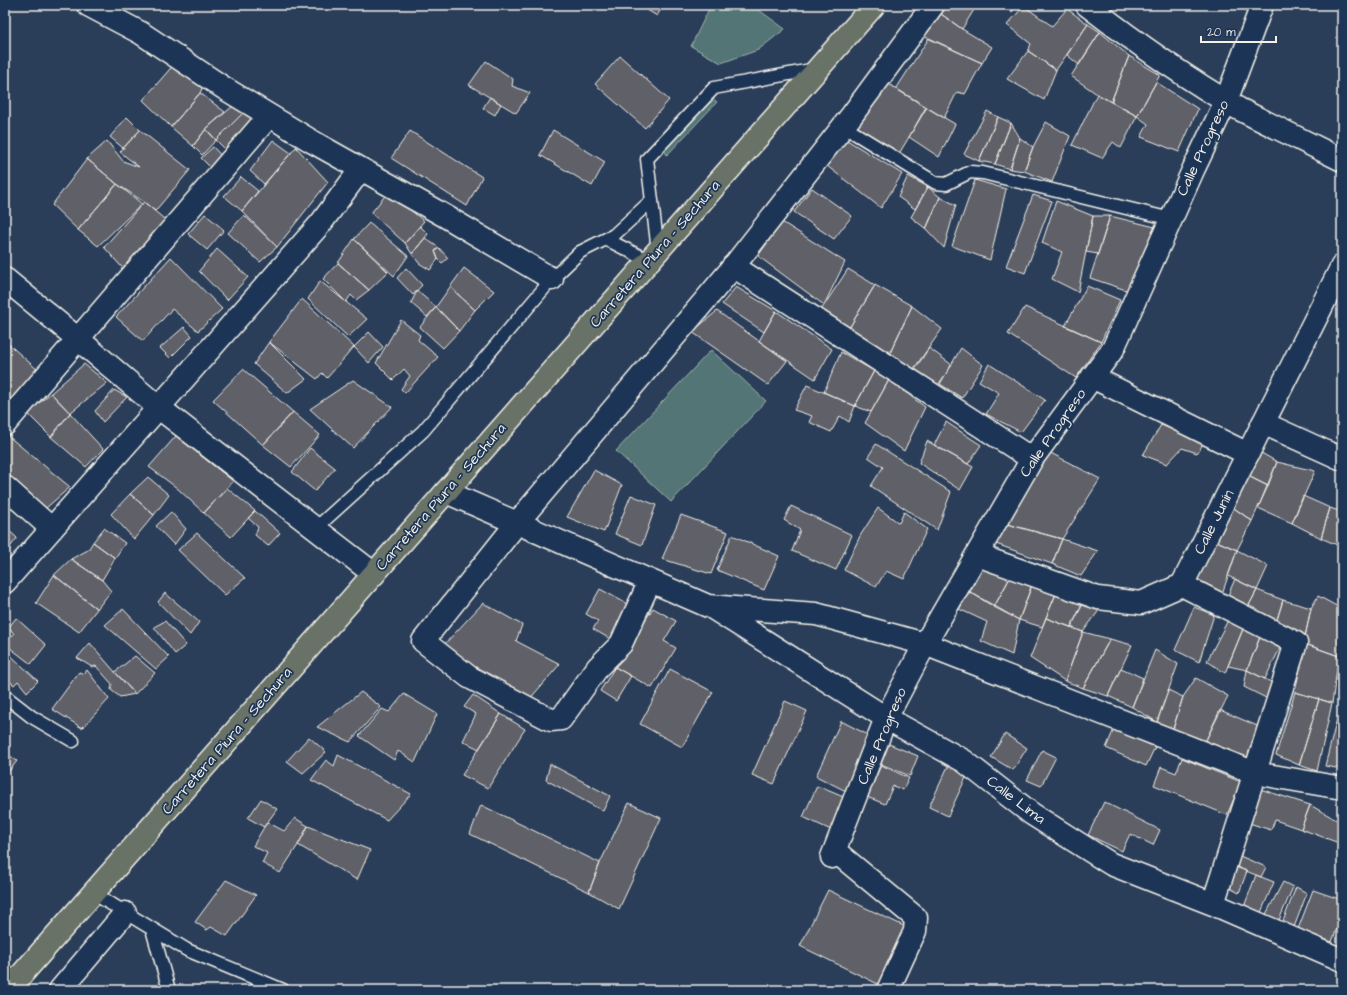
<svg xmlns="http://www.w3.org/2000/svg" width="1347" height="995" viewBox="0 0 1347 995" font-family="'Architects Daughter',sans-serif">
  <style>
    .green { fill: #537575; stroke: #a4b3ae }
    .building { fill: #5e6068; stroke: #f4f1e8 }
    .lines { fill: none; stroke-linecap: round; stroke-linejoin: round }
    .service-casing { stroke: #f4f1e8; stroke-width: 15 }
    .minor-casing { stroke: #f4f1e8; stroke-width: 25 }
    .primary-casing { stroke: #f4f1e8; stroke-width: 25 }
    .service { stroke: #1d3557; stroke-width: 12 }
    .minor { stroke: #1d3557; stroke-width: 22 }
    .primary { stroke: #697266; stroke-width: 22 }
    .labels { text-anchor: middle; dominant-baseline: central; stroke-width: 3.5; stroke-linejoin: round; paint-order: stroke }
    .street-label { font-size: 15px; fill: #f4f1e8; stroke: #1d3557 }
  </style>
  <rect width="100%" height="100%" fill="#2a3e5a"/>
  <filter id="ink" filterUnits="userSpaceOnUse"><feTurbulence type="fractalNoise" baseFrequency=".025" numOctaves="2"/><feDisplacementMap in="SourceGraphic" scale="8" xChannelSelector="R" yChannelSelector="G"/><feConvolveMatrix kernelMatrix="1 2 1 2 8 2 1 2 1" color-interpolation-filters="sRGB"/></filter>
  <g filter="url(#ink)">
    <path class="green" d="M702 5H752L785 29 758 50 721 63 691 46 709 9Z
      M713 99 717 102 667 155 664 150Z
      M711 350 766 401 671 502 616 451Z"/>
    <path class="building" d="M639 5H663L657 16Z
      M949 5H977L962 29 941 14Z
      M1003 5H1016L1012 12Z
      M1024 6 1052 26 1067 9 1088 24 1056 70 1028 51 1031 44 1007 25Z
      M941 14 962 29 992 47 982 63 921 35Z
      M1088 24 1100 32 1079 65 1067 55Z
      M1100 32 1129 56 1111 102 1097 94 1071 76Z
      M929 38 982 63 965 94 957 92 944 118 896 89Z
      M1028 51 1056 70 1044 100 1007 79Z
      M620 56 669 100 645 128 595 84Z
      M1129 56 1160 75 1137 116 1111 102Z
      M486 61 513 79 512 86 530 93 516 113 469 85Z
      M176 62 203 86 200 93 171 127 143 100Z
      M885 82 927 107 897 157 851 127Z
      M1156 82 1198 109 1179 152 1141 137 1148 124 1137 116Z
      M200 93 225 112 206 129 193 146 171 127Z
      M1097 94 1137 116 1121 148 1113 142 1102 158 1072 145Z
      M490 97 501 104 495 115 483 108Z
      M233 106 243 113 216 140 206 129Z
      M926 107 955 124 939 157 909 137Z
      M246 110 259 123 231 155 216 140Z
      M987 111 998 117 979 161 964 154Z
      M127 117 140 130 123 148 110 137Z
      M998 117 1011 123 995 164 979 161Z
      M1046 122 1070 136 1052 182 1024 171 1033 147Z
      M1011 123 1020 138 1010 169 995 164Z
      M206 129 216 140 202 155 193 146Z
      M140 130 190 170 155 211 144 202 117 184 87 159 107 141 123 161 139 167 120 152Z
      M553 130 605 162 592 186 540 155Z
      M410 131 482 177 467 206 391 158Z
      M1020 138 1033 147 1024 171 1010 169Z
      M273 140 291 153 264 184 250 171Z
      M847 140 902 174 881 208 827 166Z
      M213 147 226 161 216 173 201 158Z
      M296 147 328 182 277 247 242 211Z
      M87 159 117 184 78 230 52 205Z
      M908 176 928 187 915 209 898 197Z
      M241 177 258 191 242 211 224 196Z
      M975 180 1006 189 990 260 952 246Z
      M117 184 142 204 98 246 78 230Z
      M928 187 940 197 926 229 911 217Z
      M812 188 852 216 834 239 794 212Z
      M388 192 424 221 405 243 371 213Z
      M1033 195 1052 201 1025 273 1006 266Z
      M940 197 956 205 944 248 926 229Z
      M1056 201 1093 216 1078 292 1052 279 1062 252 1042 243Z
      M144 202 170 224 127 273 104 247Z
      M205 214 224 230 207 250 188 234Z
      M244 215 277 247 260 262 228 233Z
      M1093 216H1110L1098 254 1086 252Z
      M1110 216 1155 227 1132 292 1090 278Z
      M782 222 845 262 824 305 758 256Z
      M369 223 408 256 394 276 354 239Z
      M420 226 428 234 412 254 405 243Z
      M425 238 439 248 435 251 438 259 430 270 419 263 412 254Z
      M354 239 388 272 369 290 338 263Z
      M439 248 448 258 442 263 438 259 435 251Z
      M217 249 248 277 227 300 199 271Z
      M171 257 222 309 198 331 172 309 143 341 116 317Z
      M338 263 369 290 356 300 351 295 346 302 323 279Z
      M406 268 422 285 413 295 397 278Z
      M464 268 494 291 475 310 450 287Z
      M848 269 875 285 848 330 821 310Z
      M320 281 367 319 348 337 308 299Z
      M875 285 912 306 889 355 848 330Z
      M1087 286 1120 300 1101 342 1065 326Z
      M450 287 475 310 459 331 436 307Z
      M736 287 776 311 764 332 722 304Z
      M417 291 436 307 427 317 411 303Z
      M302 299 354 347 327 378 322 373 317 379 269 342Z
      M912 306 942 329 913 370 889 355Z
      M436 307 459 331 443 348 420 327Z
      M1025 307 1101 342 1076 378 1008 334Z
      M717 311 787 361 768 385 692 332Z
      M776 311 832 349 815 379 759 341Z
      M401 320 420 335 418 340 438 357 405 393 401 389 410 376 404 369 393 380 376 363Z
      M184 327 192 336 170 358 160 348Z
      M369 332 383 347 369 363 354 347Z
      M5 341 40 372 5 410Z
      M269 342 306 379 287 393 254 364Z
      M929 348 952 365 938 385 915 369Z
      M961 348 983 365 962 398 940 384Z
      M841 352 874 371 855 406 824 392Z
      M84 364 107 383 70 413 51 393Z
      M989 364 1045 400 1021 432 986 414 999 393 979 381Z
      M243 369 293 412 263 445 213 400Z
      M874 371 889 380 871 412 855 406Z
      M353 380 392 407 353 448 310 409Z
      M889 380 925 407 904 451 865 423Z
      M807 385 855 406 849 422 840 416 831 432 809 422 812 416 794 410Z
      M114 390 127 397 103 422 95 411Z
      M51 393 70 413 51 437 27 413Z
      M293 412 320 435 291 467 263 445Z
      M70 413 103 449 86 467 51 437Z
      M946 422 981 445 968 464 934 445Z
      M1161 425 1205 441 1197 453 1182 448 1167 464 1143 455Z
      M8 436 70 487 46 508 5 475V440Z
      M176 436 233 481 204 513 177 488 149 467Z
      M927 441 973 467 960 490 919 463Z
      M876 444 951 492 937 530 871 486 883 467 868 457Z
      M310 448 335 468 315 491 292 472Z
      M1047 451 1100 479 1062 539 1007 524Z
      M1258 451 1277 462 1268 486 1248 476Z
      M1277 462 1315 471 1292 523 1258 508Z
      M594 470 622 485 604 532 567 517Z
      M1248 476 1268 486 1252 521 1231 506Z
      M148 477 169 495 154 515 130 494Z
      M227 488 255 511 231 537 204 513Z
      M130 494 154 515 134 539 111 514Z
      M631 495 656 505 642 545 615 534Z
      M1303 496 1330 508 1321 538 1292 523Z
      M791 506 852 535 836 570 792 551 800 530 784 520Z
      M1231 506 1252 521 1237 550 1212 539Z
      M878 508 899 523 904 512 927 529 904 579 886 571 876 587 844 570 860 536Z
      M1330 508 1342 512V547L1321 538Z
      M255 511 280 533 268 546 255 535 258 527 248 518Z
      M171 512 186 529 174 545 156 526Z
      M681 515 728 532 711 574 662 559Z
      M1007 524 1062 539 1052 564 996 544Z
      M5 527 17 538 5 554Z
      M104 528 125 543 115 558 93 542Z
      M197 533 245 578 225 595 178 550Z
      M732 535 779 556 764 590 717 570Z
      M1062 539 1098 551 1081 576 1052 564Z
      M1212 539 1237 550 1220 600 1190 585Z
      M93 542 115 558 102 580 71 559 88 550Z
      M1237 550 1268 566 1257 590 1228 576Z
      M71 559 102 580 111 591 97 609 54 575Z
      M984 563 1012 574 994 607 970 592Z
      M1012 574 1033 582 1019 620 994 607Z
      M54 575 97 609 79 632 36 603Z
      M1235 579 1257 590 1246 611 1225 602Z
      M1033 582 1058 589 1042 627 1019 620Z
      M600 589 631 606 612 640 593 629 598 621 586 614Z
      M1058 589 1084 600 1071 627 1046 618Z
      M1257 590 1283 600 1275 626 1246 611Z
      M970 592 1019 620 1012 655 981 641 987 622 959 609Z
      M165 593 199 622 190 635 158 602Z
      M1318 596 1342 609V648L1339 656 1305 644V637L1311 608Z
      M1085 600 1100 609 1083 632 1071 627Z
      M1283 600 1311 608 1305 637 1275 626Z
      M483 603 522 625 516 641 560 664 528 701 441 648Z
      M1194 607 1214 615 1199 662 1175 650Z
      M653 608 676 621 664 641 676 648 652 688 615 667Z
      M123 609 169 657 156 669 105 625Z
      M16 618 46 645 31 664 5 644V639L7 641 14 634 9 627Z
      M1046 618 1083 632 1065 681 1030 658Z
      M1228 620 1243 629 1225 673 1207 661Z
      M165 621 186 645 175 654 154 627Z
      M1243 629 1260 637 1247 670 1228 666Z
      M1083 632 1110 639 1083 688 1065 681Z
      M1260 637 1280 648 1265 679 1247 670Z
      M1110 639 1132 645 1108 696 1083 688Z
      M90 643 115 672 135 694 120 697 111 690 112 684 96 666 92 667 77 658Z
      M1305 644 1339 656 1332 703 1295 692Z
      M5 650 38 681 27 692 18 681 14 685 5 677Z
      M1155 650 1178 664 1157 722 1132 707Z
      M135 656 155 673 135 694 115 672Z
      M615 667 631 676 616 701 600 691Z
      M1121 668 1143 678 1132 707 1108 696Z
      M670 669 713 692 682 747 640 724Z
      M87 670 109 699 82 728 52 709 79 672 84 674Z
      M1247 670 1279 686 1272 701 1244 687Z
      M1196 678 1228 696 1205 742 1173 729 1183 697Z
      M1168 690 1183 697 1173 729 1157 722Z
      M361 692 381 707 350 742 317 727Z
      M1295 692 1319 699 1299 765 1276 755Z
      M404 694 437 714 415 762 398 751 394 760 359 736 382 709 389 712Z
      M473 695 501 714 479 749 463 741 476 714 464 707Z
      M1319 699 1332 703 1317 771 1299 765Z
      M1342 699V769L1325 766Z
      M785 701 807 711 774 784 752 775Z
      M1220 710 1262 728 1253 759 1205 742Z
      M501 714 525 729 488 788 462 775Z
      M841 721 868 735 846 791 816 776Z
      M1114 729 1155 747 1146 766 1106 748Z
      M1005 734 1027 748 1013 770 991 757Z
      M309 737 326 752 303 773 287 761Z
      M889 744 918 756 910 776 881 764Z
      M1042 750 1056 757 1041 786 1027 780Z
      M5 752 17 761 5 776Z
      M338 755 411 794 387 820 311 780 326 760 334 766Z
      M1182 758 1241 782 1227 815 1154 785 1161 767 1176 773Z
      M950 762 969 771 948 816 929 807Z
      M550 764 610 796 603 811 546 780Z
      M881 765 909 778 903 790 893 786 885 804 867 797Z
      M817 786 846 798 831 830 803 817Z
      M1260 789 1310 805 1301 829 1275 820 1271 830 1249 823Z
      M261 799 277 809 264 827 248 818Z
      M1104 802 1160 830 1153 845 1130 834 1122 851 1088 835Z
      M629 803 661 818 619 909 589 892 600 863Z
      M481 805 600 863 589 892 470 834Z
      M1310 805 1342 823V834L1339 843 1301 829Z
      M295 818 308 826 298 845 280 873 262 863 267 853 253 846 267 822 284 831Z
      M308 826 370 850 357 880 298 845Z
      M1235 854 1266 867 1261 877 1231 865Z
      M1236 867 1247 871 1239 893 1226 886Z
      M1256 875 1274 882 1259 917 1242 912Z
      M226 880 256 895 227 936 211 927 207 930 195 922Z
      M1283 882 1293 887 1277 925 1264 918Z
      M1296 887 1307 893 1293 930 1282 924Z
      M828 890 906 927 878 984 800 946Z
      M1313 890 1342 900V914L1332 942 1298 929Z"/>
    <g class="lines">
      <g class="service-casing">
        <path id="service" d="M843 126 936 183 946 184 970 172 983 173 1171 219
          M606 239 649 261
          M658 251 647 159 714 88 816 69
          M316 528 423 431 552 279 580 252 614 235 652 200
          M5 696 32 717 73 741
          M93 893 187 950 283 990
          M152 929 169 990"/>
      </g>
      <g class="minor-casing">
        <path id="minor" d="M88 5 141 33 224 88 313 142 445 216 552 279
          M1087 5C1136 43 1186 78 1239 109L1342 160
          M733 266 1032 459
          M5 279 78 339 158 407 374 574
          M1092 377 1248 454
          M1263 423 1342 459
          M5 424 269 116
          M5 487 52 529
          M446 492 708 606 816 614 925 644 1255 773 1342 788
          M977 555 1098 598 1141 603 1182 585 1342 266
          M650 581 621 644 598 667 561 719 551 720 469 677 423 641 517 523 729 272 852 115 933 5
          M5 582 321 223 361 169
          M1182 585 1296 643 1213 904
          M711 607 886 718 964 761 1032 814 1111 864 1213 904 1342 960
          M835 851 916 918 915 931 888 990
          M832 857 886 718 925 644 1032 459 1113 349 1194 168 1226 101 1262 5
          M60 990 125 913"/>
      </g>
      <g class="primary-casing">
        <path id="primary" d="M8 990 874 5"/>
      </g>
      <use href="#service" class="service"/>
      <use href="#minor" class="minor"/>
      <use href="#primary" class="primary"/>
    </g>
  </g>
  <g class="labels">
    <g class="street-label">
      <text transform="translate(1203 148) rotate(-65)">Calle Progreso</text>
      <text transform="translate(655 254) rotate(-49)">Carretera Piura - Sechura</text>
      <text transform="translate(1053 433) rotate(-55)">Calle Progreso</text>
      <text transform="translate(441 497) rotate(-49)">Carretera Piura - Sechura</text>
      <text transform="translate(1214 522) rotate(-63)">Calle Junín</text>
      <text transform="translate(882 736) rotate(-67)">Calle Progreso</text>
      <text transform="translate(227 741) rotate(-49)">Carretera Piura - Sechura</text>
      <text transform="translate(1016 800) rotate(37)">Calle Lima</text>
    </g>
  </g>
  <rect width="1347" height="995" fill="none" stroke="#1d3557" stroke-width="20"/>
  <rect x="10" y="10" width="1327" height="975" fill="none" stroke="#f4f1e8" stroke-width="1.5" filter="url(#ink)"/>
  <path d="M1201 36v6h75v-6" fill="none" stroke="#f4f1e8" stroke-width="2"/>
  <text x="1207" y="36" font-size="12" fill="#f4f1e8" stroke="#1d3557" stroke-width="3" paint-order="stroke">20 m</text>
</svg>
